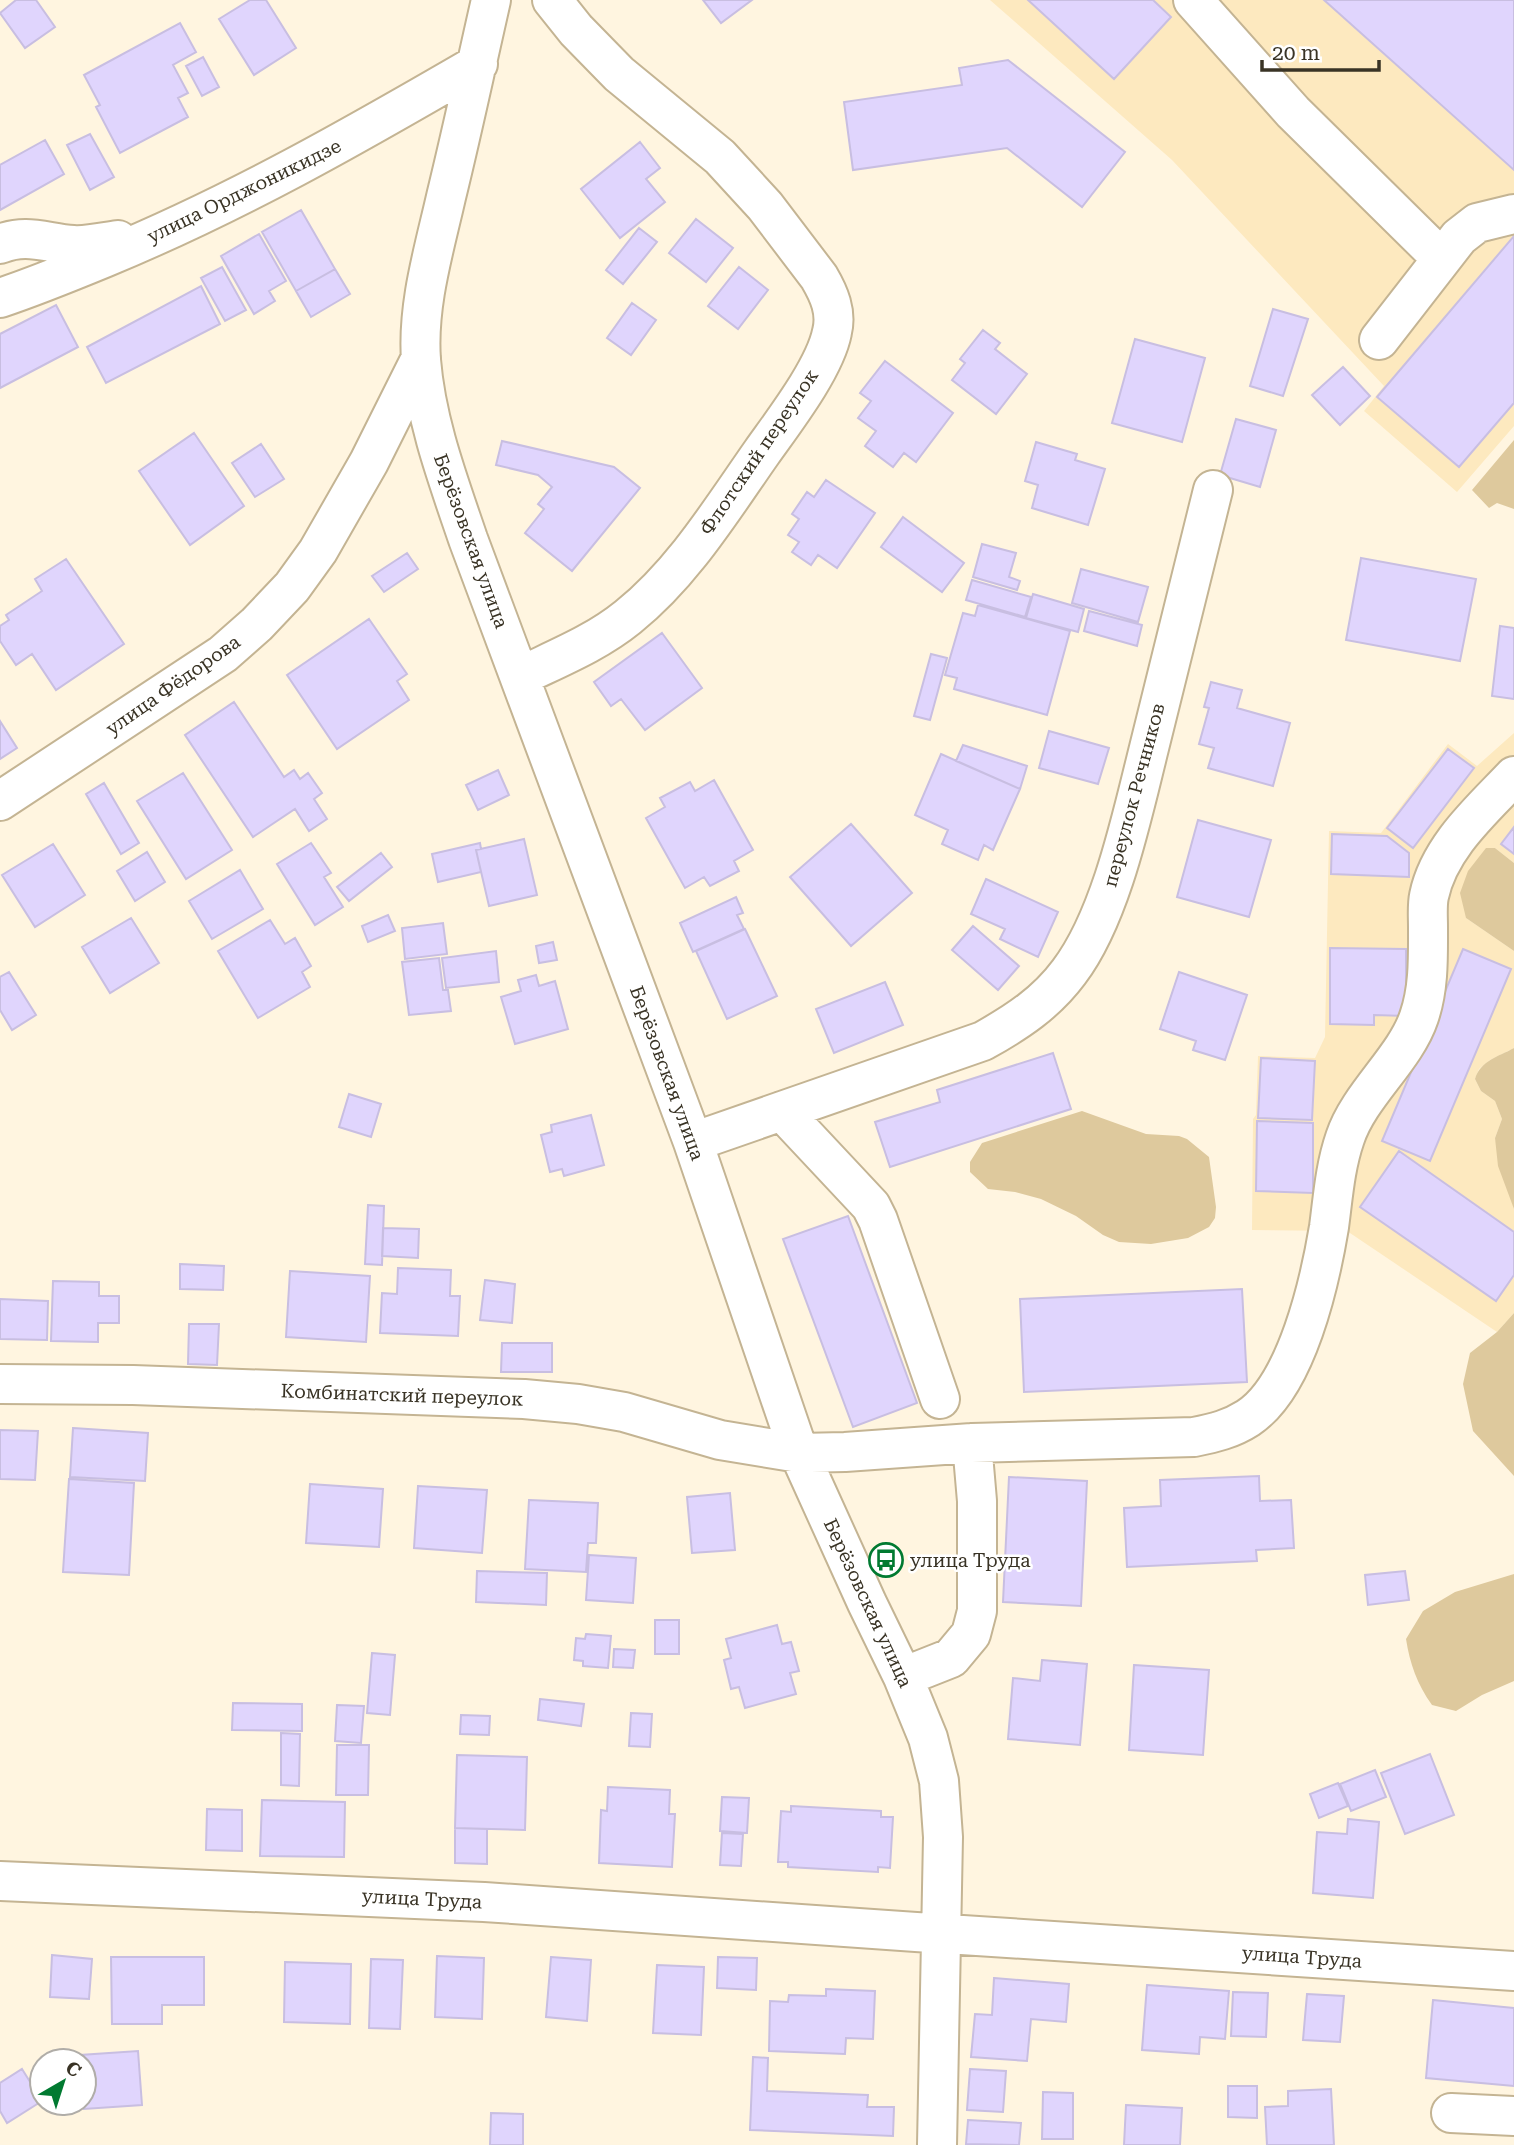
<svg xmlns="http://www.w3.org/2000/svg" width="1514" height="2145" viewBox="0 0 1514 2145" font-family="'Roboto Serif',serif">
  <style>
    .built { fill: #fde9bf }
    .green { fill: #dec99d }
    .building { fill: #e0d5fd; stroke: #c8bee1; stroke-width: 2 }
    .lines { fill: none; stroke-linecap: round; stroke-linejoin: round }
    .minor-casing { stroke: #c4b493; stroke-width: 42 }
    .minor { stroke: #fff; stroke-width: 38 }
    .labels { text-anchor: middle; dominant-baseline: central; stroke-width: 5; stroke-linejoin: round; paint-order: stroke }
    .street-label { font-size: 19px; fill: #393325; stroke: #fff }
    .poi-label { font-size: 19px; fill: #393325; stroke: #fff; text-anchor: start }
  </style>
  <rect width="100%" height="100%" fill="#fff5e0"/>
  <path class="built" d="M990 0H1514V426L1457 492 1364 411 1384 386 1172 160Z
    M1514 733V863L1495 848 1466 918 1514 951V1048L1490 1060 1479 1069 1475 1079 1481 1091 1495 1101 1502 1119 1495 1138 1514 1209V1313L1497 1332 1347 1231 1252 1230 1253 1119 1256 1115 1258 1056 1315 1058 1325 1037 1329 831 1381 833 1448 744 1477 766Z"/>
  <path class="green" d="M1514 440V509L1497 503 1489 508 1472 490Z
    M1486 848H1495L1514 863V951L1466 918 1460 893 1468 871Z
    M1514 1048V1209L1498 1166 1495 1138 1502 1119 1495 1101 1481 1091 1475 1079C1481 1060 1498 1057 1514 1048Z
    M1082 1111 1146 1134 1179 1136 1187 1139 1209 1157 1216 1207 1215 1218 1209 1227 1188 1238 1151 1244 1119 1242 1103 1235 1076 1216 1041 1199 1015 1192 988 1189 970 1172V1162L982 1143Z
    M1514 1313V1476L1473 1431 1463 1384 1470 1353 1497 1332Z
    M1514 1574V1681L1482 1695 1456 1711 1432 1705C1417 1684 1410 1664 1406 1639L1423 1611 1455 1592Z"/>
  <path class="building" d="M16 0H36L55 27 25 48 0 13Z
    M250 0H266L296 48 254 75 219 19Z
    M703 0H752L721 23Z
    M1028 0H1153L1171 17 1114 79Z
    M1324 0H1514V170Z
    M180 23 196 52 173 65 188 93 178 98 188 117 120 153 96 107 100 105 84 75Z
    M203 57 219 87 202 96 186 66Z
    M1008 60 1125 152 1082 207 1007 148 853 170 844 102 962 85 959 68Z
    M90 134 114 177 90 190 67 145Z
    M45 140 64 174 0 210V165Z
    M640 142 660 168 646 179 665 202 620 238 581 189Z
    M301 210 335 269 296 291 262 232Z
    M696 219 733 248 706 282 669 253Z
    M639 228 657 242 623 284 606 270Z
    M259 234 286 281 269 291 275 301 254 314 221 256Z
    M1514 236V403L1459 467 1377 397Z
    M222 267 246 310 225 321 201 278Z
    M739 267 768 290 738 329 708 306Z
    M335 269 350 294 311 317 296 291Z
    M201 286 220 324 106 383 87 347Z
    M632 303 656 320 631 355 607 338Z
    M56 305 78 347 0 388V334Z
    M1273 309 1308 319 1283 396 1250 386Z
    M983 330 1000 343 995 349 1027 374 996 414 952 380 965 363 960 359Z
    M1135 339 1205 358 1182 442 1112 423Z
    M885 361 953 413 916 462 904 453 893 467 865 446 876 431 858 418 871 401 860 393Z
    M1343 367 1370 396 1340 425 1312 395Z
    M1236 419 1276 430 1260 487 1220 475Z
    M194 433 244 506 190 545 139 471Z
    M502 441 614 467 640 488 572 571 525 533 544 509 538 504 552 487 538 475 496 465Z
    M1036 442 1077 454 1075 460 1105 469 1088 525 1032 508 1038 485 1025 481Z
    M261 444 284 479 255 497 232 463Z
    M826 480 875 513 837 568 818 555 811 565 792 552 799 542 788 535 799 519 792 514 807 492 814 497Z
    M903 517 964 563 942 592 881 547Z
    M982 544 1016 553 1009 577 1020 581 1017 590 973 577Z
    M407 553 418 569 384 592 372 576Z
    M1361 558 1476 579 1460 661 1346 640Z
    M66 559 124 644 56 690 32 654 16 665 0 641V626L9 620 6 615 42 591 35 579Z
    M1081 569 1148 587 1138 622 1072 603Z
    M972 580 1031 597 1025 617 966 600Z
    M1033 594 1084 609 1078 632 1026 618Z
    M978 605 1070 631 1047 715 954 689 957 678 945 675 963 613 975 616Z
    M1089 611 1142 625 1137 646 1084 631Z
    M369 619 407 674 397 681 409 700 337 749 287 675Z
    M1500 626 1514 628V699L1492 696Z
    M662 633 702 688 645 730 621 699 611 706 594 682Z
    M931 654 947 658 930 720 914 716Z
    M1211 682 1242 690 1237 708 1290 723 1273 786 1208 768 1214 748 1199 744 1209 708 1204 707Z
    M234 702 284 777 294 770 300 779 308 773 322 793 314 799 327 819 309 831 295 809 253 837 185 735Z
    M0 721 17 748 0 759Z
    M1049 731 1109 748 1098 784 1039 768Z
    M963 745 1027 766 1020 789 956 761Z
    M1448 749 1474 768 1413 848 1387 828Z
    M941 754 1020 789 993 850 984 845 978 860 942 844 948 830 915 815Z
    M498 770 509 795 478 810 466 785Z
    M183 773 232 850 186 879 137 801Z
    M714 780 753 850 734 861 739 871 710 886 704 877 685 888 646 818 665 807 660 798 690 782 695 791Z
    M104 783 139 843 121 854 86 794Z
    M1198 820 1271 840 1249 917 1177 897Z
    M851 824 912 893 851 946 790 877Z
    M1514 827V854L1501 844Z
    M1332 834 1387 836 1409 853V877L1331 874Z
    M524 839 537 895 489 906 476 850Z
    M311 843 331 873 324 877 343 907 315 925 277 864Z
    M480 843 481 849 476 850 481 872 438 882 432 854Z
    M53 844 85 895 35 927 2 875Z
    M147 852 165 882 135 901 117 871Z
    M381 853 392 867 349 901 337 887Z
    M240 870 263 909 212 939 189 901Z
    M986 879 1058 912 1038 957 1000 939 1005 929 971 914Z
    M736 897 743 913 737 915 744 929 693 952 680 923Z
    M388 915 395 931 368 942 362 926Z
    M131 918 159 963 110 993 82 947Z
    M270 920 285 944 295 938 311 966 302 972 310 987 258 1018 218 951Z
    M443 923 447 954 405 959 402 928Z
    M973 926 1019 966 998 990 952 950Z
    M745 929 777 996 727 1019 696 951Z
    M553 942 557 960 539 963 536 946Z
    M1330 948 1406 949V1016L1374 1015V1025L1330 1024Z
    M1463 949 1511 969 1430 1161 1382 1141Z
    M496 951 499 982 446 988 442 958Z
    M439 958 443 990H448L451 1011 409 1015 402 962Z
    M9 972 36 1015 12 1030 0 1010V977Z
    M1179 972 1247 995 1225 1060 1193 1050 1196 1041 1160 1029Z
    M536 975 539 986 555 981 568 1029 515 1044 501 997 521 991 518 980Z
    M885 982 903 1025 834 1053 816 1009Z
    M1053 1053 1071 1109 890 1167 875 1122 940 1102 937 1090Z
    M1261 1058 1315 1061 1312 1120 1258 1118Z
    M349 1094 381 1104 371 1137 339 1127Z
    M591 1115 604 1165 564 1176 562 1169 550 1172 541 1135 552 1132 551 1125Z
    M1257 1121 1313 1123V1193L1256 1191Z
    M1399 1151 1514 1232V1275L1496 1301 1360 1207Z
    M368 1205 384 1206 382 1265 365 1264Z
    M848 1216 917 1403 853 1427 783 1239Z
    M383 1228 419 1229 418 1258 382 1256Z
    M180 1264 224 1266 223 1290 180 1289Z
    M398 1268 451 1270 450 1296H460L458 1336 380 1333 382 1293 397 1294Z
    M290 1271 370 1276 366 1342 286 1337Z
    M485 1280 515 1284 512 1323 480 1320Z
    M53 1281 99 1282V1296H119V1323H98V1342L51 1341Z
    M1242 1289 1247 1382 1024 1392 1020 1299Z
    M0 1299 48 1301 47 1340 0 1339Z
    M189 1324H219L217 1365 188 1364Z
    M502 1343H552V1372H501Z
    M73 1428 148 1433 145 1481 70 1477Z
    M0 1430 38 1431 35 1480 0 1479Z
    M1259 1476 1260 1501 1291 1500 1294 1548 1256 1550 1257 1561 1127 1567 1124 1508 1161 1506 1160 1480Z
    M1009 1477 1087 1481 1081 1606 1003 1602Z
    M69 1479 134 1483 129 1575 63 1572Z
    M310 1484 383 1489 379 1547 306 1543Z
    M418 1486 487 1490 482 1553 414 1548Z
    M730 1493 735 1550 692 1553 687 1497Z
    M529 1500 598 1503 596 1543H588L586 1572 525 1569Z
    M589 1555 636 1558 633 1603 586 1600Z
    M477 1571 547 1573 546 1605 476 1602Z
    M1405 1571 1409 1600 1368 1605 1365 1575Z
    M655 1620H679V1654H655Z
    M777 1625 782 1644 791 1642 799 1671 790 1673 796 1694 745 1708 739 1687 731 1689 724 1660 731 1658 726 1639Z
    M586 1634 611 1636 608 1668 583 1666V1661L574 1660 576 1638 585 1639Z
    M614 1649 635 1650 633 1668 613 1667Z
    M372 1653 395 1655 390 1715 367 1713Z
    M1042 1660 1087 1664 1080 1745 1008 1739 1013 1678 1040 1681Z
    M1134 1665 1209 1670 1203 1755 1129 1750Z
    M540 1699 584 1704 581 1726 538 1720Z
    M233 1703 302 1704V1731L232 1730Z
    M337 1705 364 1706 361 1743 335 1741Z
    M631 1713 652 1714 650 1747 629 1746Z
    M461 1715 490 1716 489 1735 460 1734Z
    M281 1733 300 1734 299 1786 281 1785Z
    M337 1745H369L368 1795H336Z
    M1430 1754 1454 1815 1405 1834 1381 1773Z
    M457 1755 527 1757 525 1830 455 1828Z
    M1375 1770 1386 1797 1351 1811 1340 1784Z
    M1338 1783 1348 1806 1319 1818 1310 1794Z
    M608 1787 670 1790 669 1814H675L672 1867 599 1863 601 1810 607 1811Z
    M722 1797 749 1798 747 1833 720 1831Z
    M262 1800 345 1802 344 1857 260 1856Z
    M791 1806 881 1811V1817H893L890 1868 878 1867V1872L788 1867V1862H778L781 1811 791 1812Z
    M207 1809 242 1810V1851L206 1850Z
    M1348 1819 1379 1822 1373 1898 1313 1893 1317 1832 1347 1834Z
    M455 1828 487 1829V1864L455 1863Z
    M722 1833 743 1834 741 1866 720 1865Z
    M52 1955 92 1959 89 1999 50 1997Z
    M437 1956 484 1958 482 2019 435 2017Z
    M111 1957H204V2005H162V2024H112Z
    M551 1957 591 1960 587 2021 546 2017Z
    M718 1957 757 1958 756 1990 717 1988Z
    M371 1959 403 1960 400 2029 369 2028Z
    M285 1962 351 1964 350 2024 284 2022Z
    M657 1965 704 1967 701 2035 653 2033Z
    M994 1978 1069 1984 1066 2022 1031 2019 1027 2061 971 2057 975 2014 992 2015Z
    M1147 1985 1229 1991 1225 2039 1200 2037 1199 2054 1142 2050Z
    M826 1989 875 1991 873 2039 846 2038 845 2054 769 2051 770 2001 788 2002 789 1995 826 1996Z
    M1233 1992 1268 1993 1266 2037 1231 2036Z
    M1307 1994 1344 1996 1340 2042 1303 2040Z
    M1433 2000 1514 2008V2086L1426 2078Z
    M138 2051 142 2105 84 2109V2061H80V2055Z
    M753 2057 768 2058 767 2091 868 2095 867 2107H894L893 2136 750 2130Z
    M22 2069 42 2101 7 2123 0 2111V2083Z
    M970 2069 1006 2071 1003 2112 967 2110Z
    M1228 2086H1257V2118L1228 2117Z
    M1331 2089 1334 2145H1267L1265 2107 1288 2106V2091Z
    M1043 2092 1073 2093V2139H1042Z
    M1126 2105 1182 2108 1180 2145H1124Z
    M491 2113 523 2114V2145H490Z
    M968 2120 1021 2123 1019 2145 966 2144Z"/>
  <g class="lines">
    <g class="minor-casing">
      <path id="minor" d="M491 0C476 66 462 132 446 197 434 250 417 305 421 360 426 422 448 480 468 539L693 1142 799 1453 867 1603 903 1677 928 1738 939 1781 943 1837 937 2145
        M1193 0 1293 112 1441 258
        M0 244C26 233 46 243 73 245 87 246 104 242 118 240
        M0 298C36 286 70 272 104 258 237 203 354 136 478 64
        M1379 340 1459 237 1477 223 1514 214
        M521 676C558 658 596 643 628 617 683 573 722 509 762 452 784 421 825 368 832 332 837 312 829 294 819 277L765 206 720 157 619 74 576 30 552 0
        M0 801 223 654 257 624 292 587 318 551 369 462 421 358
        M782 1111 871 1206 878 1220 940 1399
        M693 1142 983 1041C1017 1022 1046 1003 1069 972 1111 917 1132 816 1149 748 1170 662 1191 576 1213 490
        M0 1384 133 1385 524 1399 578 1404 624 1412 720 1440 799 1453 845 1452 972 1443 1194 1437C1214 1433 1231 1429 1248 1418 1297 1386 1320 1281 1329 1227 1333 1197 1335 1167 1345 1138 1359 1095 1405 1059 1419 1017 1429 988 1428 957 1428 927 1428 917 1427 905 1429 896 1439 847 1482 810 1514 776
        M903 1677 951 1658 971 1634 977 1611V1501L972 1443
        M0 1881 484 1902 916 1932 1514 1971
        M1451 2113 1514 2116"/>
    </g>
    <use href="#minor" class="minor"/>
  </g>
  <defs>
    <g id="bus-ring" transform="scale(1.75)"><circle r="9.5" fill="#fff" stroke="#017a31" stroke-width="1.5"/><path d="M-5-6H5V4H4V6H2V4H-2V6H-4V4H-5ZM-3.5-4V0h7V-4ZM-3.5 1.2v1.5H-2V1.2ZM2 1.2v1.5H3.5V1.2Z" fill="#017a31"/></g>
  </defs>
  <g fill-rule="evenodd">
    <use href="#bus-ring" x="886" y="1560"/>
  </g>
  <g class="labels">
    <g class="street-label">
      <text transform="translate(244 191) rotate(-26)">улица Орджоникидзе</text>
      <text transform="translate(759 452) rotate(-56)">Флотский переулок</text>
      <text transform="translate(471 541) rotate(70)">Берёзовская улица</text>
      <text transform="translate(173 685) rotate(-35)">улица Фёдорова</text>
      <text transform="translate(1134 795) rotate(-75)">переулок Речников</text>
      <text transform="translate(667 1073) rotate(70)">Берёзовская улица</text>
      <text transform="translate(402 1395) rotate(2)">Комбинатский переулок</text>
      <text transform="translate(868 1603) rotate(65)">Берёзовская улица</text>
      <text transform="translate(422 1899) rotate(3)">улица Труда</text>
      <text transform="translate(1302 1957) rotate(4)">улица Труда</text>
    </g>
    <g class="poi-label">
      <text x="910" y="1560">улица Труда</text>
    </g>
  </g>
  <g transform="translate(63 2082) rotate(39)"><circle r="33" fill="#ffffff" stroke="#b0ada8" stroke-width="2"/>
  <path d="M0-5L12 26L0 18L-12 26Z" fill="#017a31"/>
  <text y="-10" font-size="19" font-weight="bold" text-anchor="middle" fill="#393325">С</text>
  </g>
  <path d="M1262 60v10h117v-10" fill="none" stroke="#393325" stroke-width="3.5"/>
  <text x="1272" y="60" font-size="21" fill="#393325" stroke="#ffffff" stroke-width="5" paint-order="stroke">20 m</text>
</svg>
